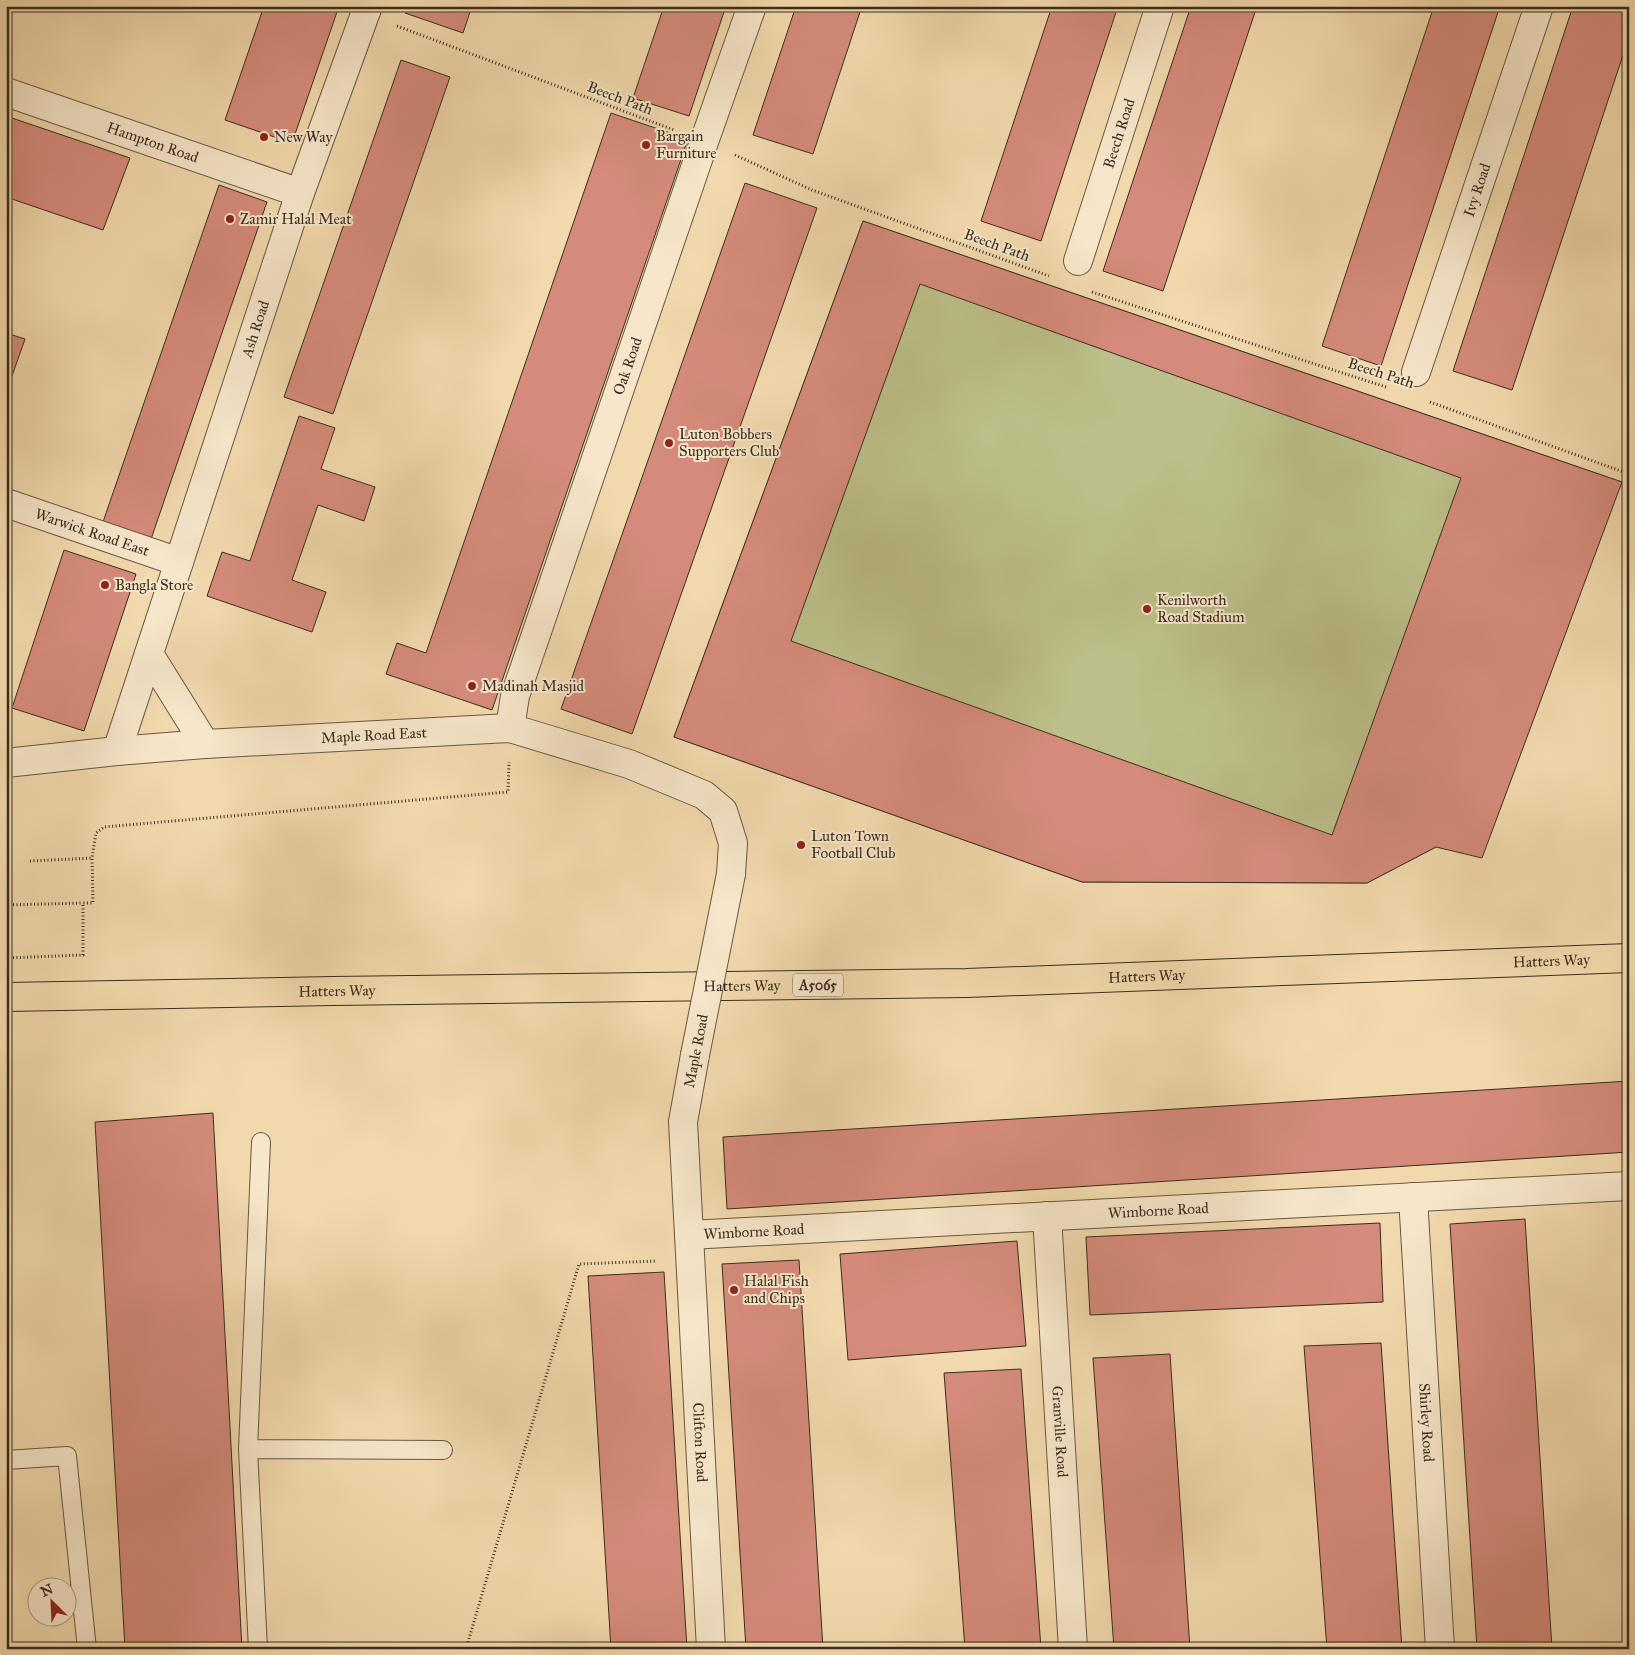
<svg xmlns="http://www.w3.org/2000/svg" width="1635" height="1655" viewBox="0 0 1635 1655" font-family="'IM FELL Great Primer',serif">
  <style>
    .green { fill: #bcbf89; stroke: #7c7654 }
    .building { fill: #d58b7b; stroke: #3b2d1e; fill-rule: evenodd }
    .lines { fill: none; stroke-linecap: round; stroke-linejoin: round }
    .lane-casing { stroke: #695842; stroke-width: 20 }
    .street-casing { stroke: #695842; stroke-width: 30 }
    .primary-casing { stroke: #3b2d1e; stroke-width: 30 }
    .path { stroke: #3b2d1e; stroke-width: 3; stroke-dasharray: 1 2.5; stroke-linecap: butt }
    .lane { stroke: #f7e6ca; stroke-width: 18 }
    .street { stroke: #f7e6ca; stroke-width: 28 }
    .primary { stroke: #f2d9ad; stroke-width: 28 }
    .street-bridge-casing { stroke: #695842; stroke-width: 30; stroke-linecap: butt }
    .street-bridge { stroke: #f7e6ca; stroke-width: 28 }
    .poi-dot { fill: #8f2418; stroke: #f7e6ca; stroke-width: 2 }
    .labels { text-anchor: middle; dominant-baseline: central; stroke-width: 4; stroke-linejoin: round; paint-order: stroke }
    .shield { fill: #f7e6ca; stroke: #736452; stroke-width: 1 }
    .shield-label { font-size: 14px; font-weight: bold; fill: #3b2d1e }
    .street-label { font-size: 15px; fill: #3b2d1e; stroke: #f7e6ca }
    .poi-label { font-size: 15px; fill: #3b2d1e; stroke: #f7e6ca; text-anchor: start }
  </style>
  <rect width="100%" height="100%" fill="#f2d9ad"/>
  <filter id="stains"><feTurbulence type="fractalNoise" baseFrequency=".004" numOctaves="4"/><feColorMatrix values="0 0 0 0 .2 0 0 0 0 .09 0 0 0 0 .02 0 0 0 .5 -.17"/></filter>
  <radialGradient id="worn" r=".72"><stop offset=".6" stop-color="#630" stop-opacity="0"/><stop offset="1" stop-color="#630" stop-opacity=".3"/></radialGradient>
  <path class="green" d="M863 221 1622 482 1436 847 1367 883 1082 882 674 737Z"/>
  <path class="building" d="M264 6H339L292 143 225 120Z
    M407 6H472L463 33 405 13Z
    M664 6H726L689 116 633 98Z
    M796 6H862L813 154 753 135Z
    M1052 6H1118L1041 241 981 221Z
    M1191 6H1257L1163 291 1103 271Z
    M1434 6H1500L1381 366 1322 346Z
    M1573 6H1629V37L1512 390 1453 371Z
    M401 60 450 77 333 414 284 397Z
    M611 113 688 139 492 710 386 674 397 643 426 653Z
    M6 116 130 158 103 230 6 197Z
    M745 183 817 208 632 734 561 709Z
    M219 185 267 202 151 539 103 522Z
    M863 221 1622 482 1482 858 1436 847 1367 883 1082 882 674 737ZM920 284 1461 478 1332 835 791 641Z
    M6 333 25 339 6 393Z
    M299 416 335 428 321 469 375 487 364 521 318 505 292 580 326 592 312 632 207 596 222 552 250 561Z
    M64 550 136 574 84 731 12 708Z
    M1629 1081V1152L727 1209 723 1137Z
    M213 1113 242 1649H125L95 1122Z
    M1525 1219 1552 1649H1477L1450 1224Z
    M1380 1223 1383 1302 1090 1315 1086 1237Z
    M1017 1241 1026 1346 848 1360 840 1254Z
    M799 1260 823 1649H746L722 1264Z
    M664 1272 687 1649H611L588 1276Z
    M1381 1343 1402 1649H1327L1304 1346Z
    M1170 1354 1190 1649H1114L1093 1358Z
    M1021 1369 1041 1649H965L944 1373Z"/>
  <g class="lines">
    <g class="lane-casing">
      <path id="lane" d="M248 1449 443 1450
        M6 1460 67 1456 87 1649
        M258 1649 248 1449 261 1142"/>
    </g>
    <g class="street-casing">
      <g id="street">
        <path id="s1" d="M6 92 300 193"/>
        <path id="s2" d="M1078 261 1160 6"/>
        <path id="s3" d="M1416 372 1539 6"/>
        <path id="s4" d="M6 503 179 562"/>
        <path d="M149 654 205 744"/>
        <path id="s5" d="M510 728 515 696 704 142 752 6"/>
        <path id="s6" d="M117 751 300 193 368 6"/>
        <path id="s7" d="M6 763 117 751 205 744 510 728 629 764 704 795 723 811 733 843 731 874"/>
        <path id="s8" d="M695 1055 683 1122 711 1649"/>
        <path id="s9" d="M1413 1197 1440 1649"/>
        <path id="s10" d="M1047 1216 1073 1649"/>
        <path id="s11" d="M689 1235 1629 1186"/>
      </g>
    </g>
    <g class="primary-casing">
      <g id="primary">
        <path id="s12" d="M6 997 333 991 967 983 1629 958"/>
      </g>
    </g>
    <path class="path" d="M397 26 674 130
      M735 155 812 190 1049 276
      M1092 292 1386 387
      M1430 402 1629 474
      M30 861 92 858
      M6 905 83 903
      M6 958 83 955V903H93L92 858 96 833 104 827 508 792 509 762
      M466 1649 579 1264 657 1261"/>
    <use href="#lane" class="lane"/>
    <use href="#street" class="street"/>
    <use href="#primary" class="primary"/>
    <g class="street-bridge-casing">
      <path id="street-bridge" d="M695 1055 731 874"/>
    </g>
    <use href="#street-bridge" class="street-bridge"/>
  </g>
  <g class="poi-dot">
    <circle cx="264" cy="137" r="5"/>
    <circle cx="646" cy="145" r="5"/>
    <circle cx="230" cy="219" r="5"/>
    <circle cx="669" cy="443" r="5"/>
    <circle cx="105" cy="585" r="5"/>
    <circle cx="1147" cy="609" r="5"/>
    <circle cx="472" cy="686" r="5"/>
    <circle cx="801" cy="845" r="5"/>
    <circle cx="734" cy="1290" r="5"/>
  </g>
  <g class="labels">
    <rect class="shield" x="793" y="973.5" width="50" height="23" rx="4"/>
    <g class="shield-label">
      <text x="818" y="985">A5065</text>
    </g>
    <g class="street-label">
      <text transform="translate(620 98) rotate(21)">Beech Path</text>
      <text stroke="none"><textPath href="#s2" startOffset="134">Beech Road</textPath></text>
      <text stroke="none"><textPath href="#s1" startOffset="155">Hampton Road</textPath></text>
      <text stroke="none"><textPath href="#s3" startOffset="192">Ivy Road</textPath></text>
      <text transform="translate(997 245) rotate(20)">Beech Path</text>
      <text stroke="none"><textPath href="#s6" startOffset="444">Ash Road</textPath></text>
      <text stroke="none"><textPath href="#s5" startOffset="381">Oak Road</textPath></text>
      <text transform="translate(1381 373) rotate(18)">Beech Path</text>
      <text stroke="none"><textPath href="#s4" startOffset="91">Warwick Road East</textPath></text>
      <text stroke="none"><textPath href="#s7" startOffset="369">Maple Road East</textPath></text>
      <text stroke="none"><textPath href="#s12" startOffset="1546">Hatters Way</textPath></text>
      <text stroke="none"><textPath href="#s12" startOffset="1141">Hatters Way</textPath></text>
      <text stroke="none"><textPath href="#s12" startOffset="736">Hatters Way</textPath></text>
      <text stroke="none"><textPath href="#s12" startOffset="331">Hatters Way</textPath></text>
      <text transform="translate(696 1051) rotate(-79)">Maple Road</text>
      <text stroke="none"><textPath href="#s11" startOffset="470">Wimborne Road</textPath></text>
      <text stroke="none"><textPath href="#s11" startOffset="65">Wimborne Road</textPath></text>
      <text stroke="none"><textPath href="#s9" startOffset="226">Shirley Road</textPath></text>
      <text stroke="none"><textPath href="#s10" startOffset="216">Granville Road</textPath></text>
      <text stroke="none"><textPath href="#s8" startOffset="389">Clifton Road</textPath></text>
    </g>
    <g class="poi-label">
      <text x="656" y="136">Bargain<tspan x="656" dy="17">Furniture</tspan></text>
      <text x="274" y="137">New Way</text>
      <text x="240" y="219">Zamir Halal Meat</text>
      <text x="679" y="434">Luton Bobbers<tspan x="679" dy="17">Supporters Club</tspan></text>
      <text x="115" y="585">Bangla Store</text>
      <text x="1157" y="600">Kenilworth<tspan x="1157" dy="17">Road Stadium</tspan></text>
      <text x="482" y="686">Madinah Masjid</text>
      <text x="811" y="836">Luton Town<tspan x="811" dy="17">Football Club</tspan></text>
      <text x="744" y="1281">Halal Fish<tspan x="744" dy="17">and Chips</tspan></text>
    </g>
  </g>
  <rect width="1635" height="1655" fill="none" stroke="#f2d9ad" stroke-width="25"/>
  <rect x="8" y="8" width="1620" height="1640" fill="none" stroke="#3b2d1e" stroke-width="2.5"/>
  <rect x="12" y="12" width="1610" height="1630" fill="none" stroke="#3b2d1e"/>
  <g transform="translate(52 1602) rotate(336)"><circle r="24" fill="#f7e6ca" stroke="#ac9c85"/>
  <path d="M0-4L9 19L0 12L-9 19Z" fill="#8f2418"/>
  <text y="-8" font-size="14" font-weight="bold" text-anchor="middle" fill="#3b2d1e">N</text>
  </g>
  <rect width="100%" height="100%" filter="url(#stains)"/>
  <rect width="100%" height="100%" fill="url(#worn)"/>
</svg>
